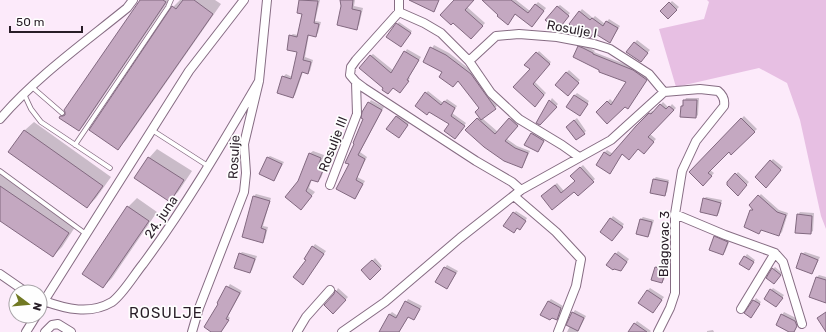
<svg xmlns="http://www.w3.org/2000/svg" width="826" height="332" viewBox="0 0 826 332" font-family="Rubik,sans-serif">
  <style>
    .green { fill: #e7bfe3 }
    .shadow { fill: #0003 }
    .building { fill: #c4a8c1; stroke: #826980 }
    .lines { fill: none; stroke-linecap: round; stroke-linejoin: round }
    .service-casing { stroke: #866c83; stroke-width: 5.5 }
    .minor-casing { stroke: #866c83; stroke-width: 10 }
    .service { stroke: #fff; stroke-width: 4 }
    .minor { stroke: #fff; stroke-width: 8 }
    .labels { text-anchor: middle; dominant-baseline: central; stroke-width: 3.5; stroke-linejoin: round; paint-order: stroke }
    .street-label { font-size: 13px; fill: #281d27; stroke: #fefefe }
    .quarter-label { font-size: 15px; letter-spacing: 1px; fill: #281d27; stroke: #fefefe }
  </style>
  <rect width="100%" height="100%" fill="#fceafa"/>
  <path class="green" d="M707 0H826V229L821 216 800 120 787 83 759 68 676 87 659 29 704 19 709 2Z"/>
  <path class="shadow" d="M141 0H169L84 125 79 130 60 117 66 111Z
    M180 0H215L221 4 126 140 118 148 173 7Z
    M300 0H320L315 21 321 22 318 33 316 35 309 34 305 57 313 60 310 71 308 73 303 72 295 95 293 97 283 77 286 74 292 77 298 51 290 36 293 34 298 35 304 13 298 12Z
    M341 0H355L354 6 363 8 359 25 356 28 342 6Z
    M456 0H473L467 7 485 23 471 38Z
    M484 0H516L530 11 538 2 546 8 534 24 516 13 510 21 499 14Z
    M672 1 679 7 668 18 662 11Z
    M560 5 570 13 560 26 557 7Z
    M582 9 593 18 595 16 605 24 609 19 620 26 610 42 594 32 570 24Z
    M399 22 412 31 401 46 397 24Z
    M637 40 650 50 643 58 627 52Z
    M434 45 449 53 473 72 497 106 482 118 498 132 512 117 520 123 507 139 517 146 530 151 524 164 522 167 467 130 480 116V108L458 80 424 62Z
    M581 45 586 46 595 51 594 52 635 68 648 77 628 108 625 105 597 112 610 99 614 103 627 82 601 69 578 47Z
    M407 49 421 57 409 77 410 78 402 90 393 87 388 93 370 56 373 54 394 71Z
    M539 51 551 62 534 81 546 93 535 105 531 69 526 65Z
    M569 70 580 80 568 94 556 84Z
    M428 91 443 103 447 99 457 106 452 113 466 123 457 136 451 124 426 93Z
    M577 93 589 101 582 113 575 95Z
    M552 98 558 104 540 124 538 123Z
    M686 98H699L698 115 696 117 682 106Z
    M371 100 384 107 360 152 367 157 357 177 365 181 355 198 350 164 365 119 363 112Z
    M663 102 669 108 672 104 676 108 650 134 656 139 646 150 639 148 623 153 610 173 604 153 607 150 613 154 636 126 652 111 654 112Z
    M399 114 410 122 401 134 396 117Z
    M744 116 757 129 732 153 729 151 710 170 714 173 703 185 691 172Z
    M577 118 586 131 584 133 569 124Z
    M34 122 111 177 96 198 87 207 10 152 25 130Z
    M534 131 546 138 538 151 526 145Z
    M157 149 192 171 178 192 170 200 149 158Z
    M313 151 324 155 321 163 326 165 321 178 318 181 312 179 309 188 315 192 304 205 299 182 309 154Z
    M270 156 284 162 274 180 267 158Z
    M773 159 783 167 766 186 756 177Z
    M583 165 595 179 578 194 575 190 552 209 544 194 557 183 564 191 576 181 571 176Z
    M0 172 77 224 62 247 53 256 0 220Z
    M738 172 749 182 737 194 728 183Z
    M656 177 669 180 667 192 664 195 651 192 654 179Z
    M256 194 271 198 263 226 268 227 265 239 263 241 243 236 254 196Z
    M761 194 779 210 788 213 782 232 779 235 762 230 759 232 751 210 753 209 751 205Z
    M706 197 722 200 719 213 717 215 704 199Z
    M137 198 157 212 112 278 103 287 128 207Z
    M516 211 527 218 522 227H517L514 213Z
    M800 212 814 213 813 231 810 233 798 215Z
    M613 216 624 224 615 237 601 232Z
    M643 217 654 220 650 234 648 236 641 219Z
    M717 235 730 240 725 252 723 254 715 237Z
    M315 244 326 251 303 284 307 260 305 258Z
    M618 251 629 259 623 268 616 254Z
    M242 252 257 256 252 270 250 272 240 254Z
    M805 252 820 257 814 270 812 273 802 254Z
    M747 254 755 260 751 266 745 257Z
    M375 258 382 266 370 278 363 270Z
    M447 265 458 271 447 288 436 282Z
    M658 265 668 268 664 280 662 282 652 279 656 267Z
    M775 267 782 273 776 281 773 269Z
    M819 275 826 277V302L817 277Z
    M230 284 242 291 228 316 230 318 221 332H213L220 304 218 303Z
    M338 288 348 297 333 313 335 294Z
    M650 288 664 297 653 312 647 291Z
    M773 288 784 295 778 304 771 290Z
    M756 298 761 302 751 316 754 301Z
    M408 299 422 306 416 316H409L399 332H380L390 314 392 312 398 316Z
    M551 299 563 306 559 317 556 319 549 301Z
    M575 310 586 316 578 332H567L570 326 573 313Z
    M784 312 798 319 799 323 794 332H791L782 315Z
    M637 321 651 331 650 332H629Z
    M713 330 714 332H707V331Z"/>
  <path class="building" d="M140 0H163L166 2 79 131 59 118 60 116H63L65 115V112L64 110Z
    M183 0H194L213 14 118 150 89 130 172 6 176 9Z
    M299 0 318 1 314 23 319 24 316 37 308 35 303 60 311 62 308 74 302 72 293 98 277 93 282 76 291 79 297 52 287 50 289 35 297 37 302 14 297 13Z
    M340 0H353L352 9 361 11 357 30 337 25 341 6Z
    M409 0H439L434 12Z
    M454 0H474L465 10 483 26 471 39 453 23 451 25 440 15Z
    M482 0H511L528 13 535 4 544 11 532 27 515 14 508 25 497 16 498 15Z
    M669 2 677 10 668 19 660 11Z
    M557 6 569 16 558 30 545 20Z
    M579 11 590 20 592 18 603 26 606 21 618 28 610 43 594 33 590 38 582 36 569 24Z
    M396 23 411 33 401 47 386 37Z
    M634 42 648 53 641 62 626 52Z
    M578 46 583 48 593 53V54L633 70 647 80 628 109 625 107 607 124 596 112 607 101 611 105 626 82 599 72V70L573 57Z
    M430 47 446 55 471 74 496 109 481 120 475 112 479 108 458 81 453 87 439 77 442 72 423 62Z
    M404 51 419 60 407 80 409 81 400 93 393 88 388 94 382 90 383 88 359 68 370 55 391 73Z
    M536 52 550 64 533 84 544 95 535 107 513 87 530 69 524 65Z
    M566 72 579 83 568 96 555 85Z
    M425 92 441 105 444 101 455 108 451 116 465 126 455 139 444 131 449 124 429 112 427 115 415 106Z
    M574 95 588 104 580 116 566 107Z
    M549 100 557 107 540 125 536 123Z
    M683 100H697L696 118 680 117 681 106H683Z
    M368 102 382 110 358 155 365 159 356 180 363 184 355 199 336 189 349 164 345 163 354 144 353 143 363 119 361 118 362 112Z
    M660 104 666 109 669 106 674 110 648 137 654 142 644 154 638 149 629 160 622 154 610 174 596 165 604 152 610 156 636 126 649 113 651 114Z
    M396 116 408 125 399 138 386 129Z
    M477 118 495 134 509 118 518 126 505 141 515 148 528 153 522 168 504 161 484 147 465 130Z
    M741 118 755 132 731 155 729 152 708 173 712 176 703 186 689 172Z
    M574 120 585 134 576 140 566 127Z
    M24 130 103 186 87 208 8 152Z
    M531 133 544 141 538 152 524 145Z
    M309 153 321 158 318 166 324 168 318 182 311 180 306 191 312 196 301 210 285 197 298 181Z
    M148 157 184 180 170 202 134 178Z
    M267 157 282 164 274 181 259 174Z
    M770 160 781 170 766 188 755 177Z
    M580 167 594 182 578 196 574 192 552 210 541 196 555 185 561 193 575 181 570 176Z
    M735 173 747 185 738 196 727 185V182Z
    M653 179 668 182 665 196 650 193Z
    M0 186 69 233 53 257 0 221Z
    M758 195 777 212 786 215 779 236 761 230 759 234 744 227 750 210H753L749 205Z
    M253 196 270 201 261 228 266 230 263 243 242 237Z
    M703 198 721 203 717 216 700 212Z
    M127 206 149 221 103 288 82 274Z
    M513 212 526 221 520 230 517 228 514 233 503 226Z
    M797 214 812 216 811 234 795 233Z
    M610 218 623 227 612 241 600 232Z
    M640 219 652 222 648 237 636 234Z
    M714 236 728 242 723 255 709 250Z
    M312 246 324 254 303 285 293 277 306 260 304 259Z
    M239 253 255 259 250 273 234 268Z
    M615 253 627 262 621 271 614 269 613 270 606 265Z
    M801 253 818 260 812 274 796 268Z
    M744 256 754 262 749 270 739 264Z
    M372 260 381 269 370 280 361 270Z
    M444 267 456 273 447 289 435 282Z
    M655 267 666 270 662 283 651 280Z
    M772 268 781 275 774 284 766 278Z
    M816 277 826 280V303L809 297Z
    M226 286 240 293 226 319 229 320 221 332H211L204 327 218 304 217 303Z
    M770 289 783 298 776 307 764 299Z
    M335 290 346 300 333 314 324 305 334 294Z
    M647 290 662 300 653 313 638 303Z
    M753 300 760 304 751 318 744 313Z
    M405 301 420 309 414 320 408 317 399 332H379L389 314 396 318Z
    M548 301 561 308 557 320 552 318 550 320 540 315Z
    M572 312 584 318 578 331 566 325Z
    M826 312V332L817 318Z
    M781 314 795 321 797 326 794 332H789L776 325Z
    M634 323 647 332H628Z"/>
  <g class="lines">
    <g class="service-casing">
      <path id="service" d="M32 87 62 113
        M24 94 31 109 41 122 110 168
        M152 130 208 166
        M75 145 168 7 171 0
        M0 171 86 234"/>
    </g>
    <g class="minor-casing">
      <path id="minor" d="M399 0V12L424 23 441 33 469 61 491 93 519 119 562 145 579 157
        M399 12 356 60 351 67 350 75 356 82 364 88 476 161 512 182 521 190
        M469 61 496 36 519 34 557 37 594 44 610 49 649 74 664 92
        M0 119C36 77 84 43 127 8L133 0
        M330 185 357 114 356 82
        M514 196 556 232 581 259 576 286 558 332
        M675 214 725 235 775 253 783 262 802 324
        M0 274 26 292
        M40 299 44 301 189 71 244 0
        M40 308 44 301C66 309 90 315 112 302 123 294 134 275 143 264 186 206 222 144 259 81
        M741 309 775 253
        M26 332 36 316
        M45 332 52 325 58 324 71 332
        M192 332 199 308 244 192 246 173 244 144 259 81 267 0
        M297 332 306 317 330 290
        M342 332 385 302 460 238 521 190 611 140 664 92 700 89 718 91C723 95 725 100 724 106L696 141 682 171 675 214V293L670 308 658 332"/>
    </g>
    <use href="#service" class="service"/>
    <use href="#minor" class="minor"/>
  </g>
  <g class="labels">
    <g class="street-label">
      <text transform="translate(572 29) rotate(10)">Rosulje I</text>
      <text transform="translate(333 144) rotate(-69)">Rosulje III</text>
      <text transform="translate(234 157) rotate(-87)">Rosulje</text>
      <text transform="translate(161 217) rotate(-56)">24. juna</text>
      <text transform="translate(664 244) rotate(-89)">Blagovac 3</text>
    </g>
    <g class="quarter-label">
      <text x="166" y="313">ROSULJE</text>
    </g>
  </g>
  <g transform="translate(28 304) rotate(106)"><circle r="19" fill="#fefefe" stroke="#a8a4a8"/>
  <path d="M0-3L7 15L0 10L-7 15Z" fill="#717923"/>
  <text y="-6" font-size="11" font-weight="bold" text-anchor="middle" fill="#281d27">N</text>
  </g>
  <path d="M10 26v6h72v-6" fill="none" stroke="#281d27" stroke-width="2"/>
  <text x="16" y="26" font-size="12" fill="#281d27" stroke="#fefefe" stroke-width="3" paint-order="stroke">50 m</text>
</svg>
